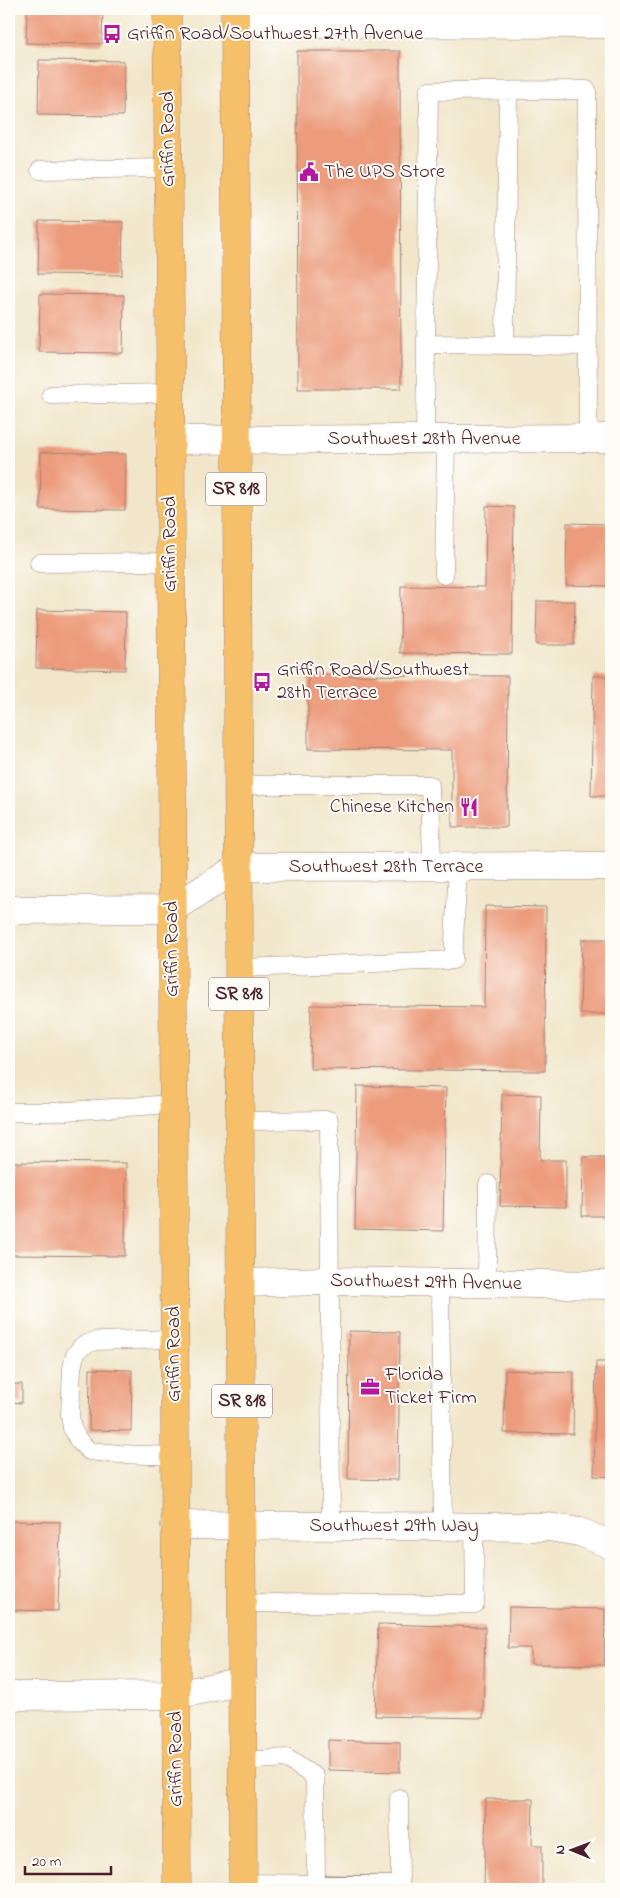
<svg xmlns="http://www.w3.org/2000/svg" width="620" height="1898" viewBox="0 0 620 1898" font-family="'Indie Flower',sans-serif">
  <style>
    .building { fill: #ec9b7b }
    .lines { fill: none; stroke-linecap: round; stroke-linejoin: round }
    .service-casing { stroke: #9e827a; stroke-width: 19 }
    .minor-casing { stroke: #9e827a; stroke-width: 29 }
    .primary-casing { stroke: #9e827a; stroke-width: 29 }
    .service { stroke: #fff; stroke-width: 18 }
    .minor { stroke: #fff; stroke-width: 28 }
    .primary { stroke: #f6c06b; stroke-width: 28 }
    .labels { text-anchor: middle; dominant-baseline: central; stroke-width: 4; stroke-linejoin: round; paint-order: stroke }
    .shield { fill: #fdfcf7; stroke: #806168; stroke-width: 1 }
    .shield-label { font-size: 19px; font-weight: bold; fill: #4a1f2b }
    .poi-label { font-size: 20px; fill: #4a1f2b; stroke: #fdfcf7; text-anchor: start }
    .street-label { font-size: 20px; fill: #4a1f2b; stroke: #fdfcf7 }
  </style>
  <rect width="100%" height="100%" fill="#fdfcf7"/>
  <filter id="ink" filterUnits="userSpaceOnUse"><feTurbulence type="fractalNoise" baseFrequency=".02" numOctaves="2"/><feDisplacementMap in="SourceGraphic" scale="10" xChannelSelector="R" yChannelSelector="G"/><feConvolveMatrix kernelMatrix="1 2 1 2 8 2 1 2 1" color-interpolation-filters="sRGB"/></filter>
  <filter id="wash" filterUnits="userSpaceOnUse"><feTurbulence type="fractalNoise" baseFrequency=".0096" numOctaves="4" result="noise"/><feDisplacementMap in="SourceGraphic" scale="20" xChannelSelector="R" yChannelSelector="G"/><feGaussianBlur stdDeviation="1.12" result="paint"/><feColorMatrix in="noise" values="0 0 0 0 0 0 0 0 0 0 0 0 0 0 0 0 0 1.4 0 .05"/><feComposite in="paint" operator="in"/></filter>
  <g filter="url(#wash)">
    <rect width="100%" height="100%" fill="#f1e6ca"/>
    <g id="blocks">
      <path class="building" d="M27 9H103L102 44 26 43Z
        M297 51H400L401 389H298Z
        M39 60 124 61 123 116 38 115Z
        M39 221 123 222 122 275 38 274Z
        M40 294 124 295 123 353 39 352Z
        M41 452 126 454 125 510 40 509Z
        M486 506 514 507 512 654 400 653 401 586 485 587Z
        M567 523 608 524V546H611V586L566 585Z
        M537 601H575L574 645H536Z
        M37 610 126 612 125 670 36 668Z
        M308 675 508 676 507 827H452V750L308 749Z
        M593 676H611V796H591Z
        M485 906 546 907 545 1071 310 1069 311 1005 484 1007Z
        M582 939H611V1014H580Z
        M357 1086 446 1088 443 1231 355 1229Z
        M502 1094 541 1095 540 1160H566V1207L500 1206Z
        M583 1157H611V1216H582Z
        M9 1162 126 1163 125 1256 9 1255Z
        M349 1331 400 1332 398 1480 348 1479Z
        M596 1362H611V1477L594 1476Z
        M90 1369 132 1370 131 1431 89 1430Z
        M505 1370 574 1372 573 1434 504 1433Z
        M9 1384H22V1403L9 1402Z
        M9 1521 60 1522 58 1611 9 1610Z
        M509 1607 605 1609 604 1665 531 1664V1648H508Z
        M378 1624 485 1627 483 1718 375 1716Z
        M328 1740 400 1742V1772L328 1770Z
        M486 1799H533L532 1845H542V1889H484Z"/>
    </g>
  </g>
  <g filter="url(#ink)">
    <use href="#blocks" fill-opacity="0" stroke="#9e827a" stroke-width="1"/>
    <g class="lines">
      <g class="service-casing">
        <path id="service" d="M40 170 168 168
          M505 345 508 91
          M588 346 426 344 429 91 587 90 588 439
          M51 395 169 393
          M425 438 426 344
          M39 563 170 562
          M444 575 446 438
          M238 785H430L432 866
          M239 968 453 960 458 866
          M9 1112H51L173 1104
          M240 1121 329 1120 331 1526
          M440 1284 443 1527
          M487 1284 488 1184
          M174 1339 95 1341 82 1346 75 1355 72 1368 70 1415 72 1428 79 1441 89 1451 119 1454 175 1456
          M243 1603 475 1604 474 1527
          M243 1761 286 1758 315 1777 316 1883
          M243 1883 400 1885 399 1798"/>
      </g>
      <g class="minor-casing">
        <path id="minor" d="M235 23 611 24
          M170 440 611 438
          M9 910 172 909 239 867 611 866
          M241 1283 330 1281 611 1285
          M175 1525 548 1527 580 1532 611 1545
          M9 1696 176 1695 243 1681"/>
      </g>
      <g class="primary-casing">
        <path id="primary" d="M167 9 170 310 177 1889
          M235 9 243 1889"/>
      </g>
      <use href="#service" class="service"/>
      <use href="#minor" class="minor"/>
      <use href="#primary" class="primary"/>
    </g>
  </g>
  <defs>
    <g id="bus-bare" transform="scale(1.5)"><path d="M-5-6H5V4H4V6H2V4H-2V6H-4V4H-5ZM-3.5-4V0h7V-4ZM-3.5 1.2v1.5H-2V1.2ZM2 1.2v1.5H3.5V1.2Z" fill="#b5179e" stroke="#fdfcf7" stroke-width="2.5" paint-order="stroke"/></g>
    <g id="civic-bare" transform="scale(1.5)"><path d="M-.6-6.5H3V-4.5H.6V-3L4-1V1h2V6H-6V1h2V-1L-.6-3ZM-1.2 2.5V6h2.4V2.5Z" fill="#b5179e" stroke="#fdfcf7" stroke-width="2.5" paint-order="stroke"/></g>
    <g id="restaurant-bare" transform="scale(1.5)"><path d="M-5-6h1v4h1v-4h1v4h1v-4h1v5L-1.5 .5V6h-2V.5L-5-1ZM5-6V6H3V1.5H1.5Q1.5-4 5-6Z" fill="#b5179e" stroke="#fdfcf7" stroke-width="2.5" paint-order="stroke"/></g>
    <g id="office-bare" transform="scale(1.5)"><path d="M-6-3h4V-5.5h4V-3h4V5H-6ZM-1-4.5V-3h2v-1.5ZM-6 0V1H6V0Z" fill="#b5179e" stroke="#fdfcf7" stroke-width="2.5" paint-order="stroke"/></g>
  </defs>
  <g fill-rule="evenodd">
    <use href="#bus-bare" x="112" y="34"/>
    <use href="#civic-bare" x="309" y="172"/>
    <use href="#bus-bare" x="262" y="682"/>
    <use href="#restaurant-bare" x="469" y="807"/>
    <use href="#office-bare" x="370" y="1387"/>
  </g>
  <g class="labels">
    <g class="shield">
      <rect x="206" y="472.5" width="60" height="33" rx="4"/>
      <rect x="209" y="977.5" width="60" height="33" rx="4"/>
      <rect x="212" y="1384.5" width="60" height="33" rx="4"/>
    </g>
    <g class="shield-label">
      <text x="236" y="489">SR 818</text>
      <text x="239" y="994">SR 818</text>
      <text x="242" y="1401">SR 818</text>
    </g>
    <g class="poi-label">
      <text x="127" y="34">Griffin Road/Southwest 27th Avenue</text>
      <text x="324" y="172">The UPS Store</text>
      <text x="277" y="670">Griffin Road/Southwest<tspan x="277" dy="23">28th Terrace</tspan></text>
      <text x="454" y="807" text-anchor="end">Chinese Kitchen</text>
      <text x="385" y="1375">Florida<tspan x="385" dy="23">Ticket Firm</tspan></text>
    </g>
    <g class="street-label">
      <text transform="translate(168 139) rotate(-90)">Griffin Road</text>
      <text x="424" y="439">Southwest 28th Avenue</text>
      <text transform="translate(170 544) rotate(-90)">Griffin Road</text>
      <text x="386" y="867">Southwest 28th Terrace</text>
      <text transform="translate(172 949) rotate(-90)">Griffin Road</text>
      <text transform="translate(426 1283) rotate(1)">Southwest 29th Avenue</text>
      <text transform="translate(174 1354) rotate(-90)">Griffin Road</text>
      <text x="394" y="1526">Southwest 29th Way</text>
      <text transform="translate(176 1759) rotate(-90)">Griffin Road</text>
    </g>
  </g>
  <rect width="620" height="1898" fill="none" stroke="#fdfcf7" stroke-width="30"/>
  <g transform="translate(572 1850) rotate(271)" stroke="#fdfcf7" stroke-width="4" paint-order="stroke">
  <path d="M0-4L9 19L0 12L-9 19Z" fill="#4a1f2b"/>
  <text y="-8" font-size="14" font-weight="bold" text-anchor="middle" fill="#4a1f2b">N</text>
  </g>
  <path d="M25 1866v8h86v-8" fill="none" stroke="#4a1f2b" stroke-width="2.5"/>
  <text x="32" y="1866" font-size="15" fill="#4a1f2b" stroke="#fdfcf7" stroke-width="4" paint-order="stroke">20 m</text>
</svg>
